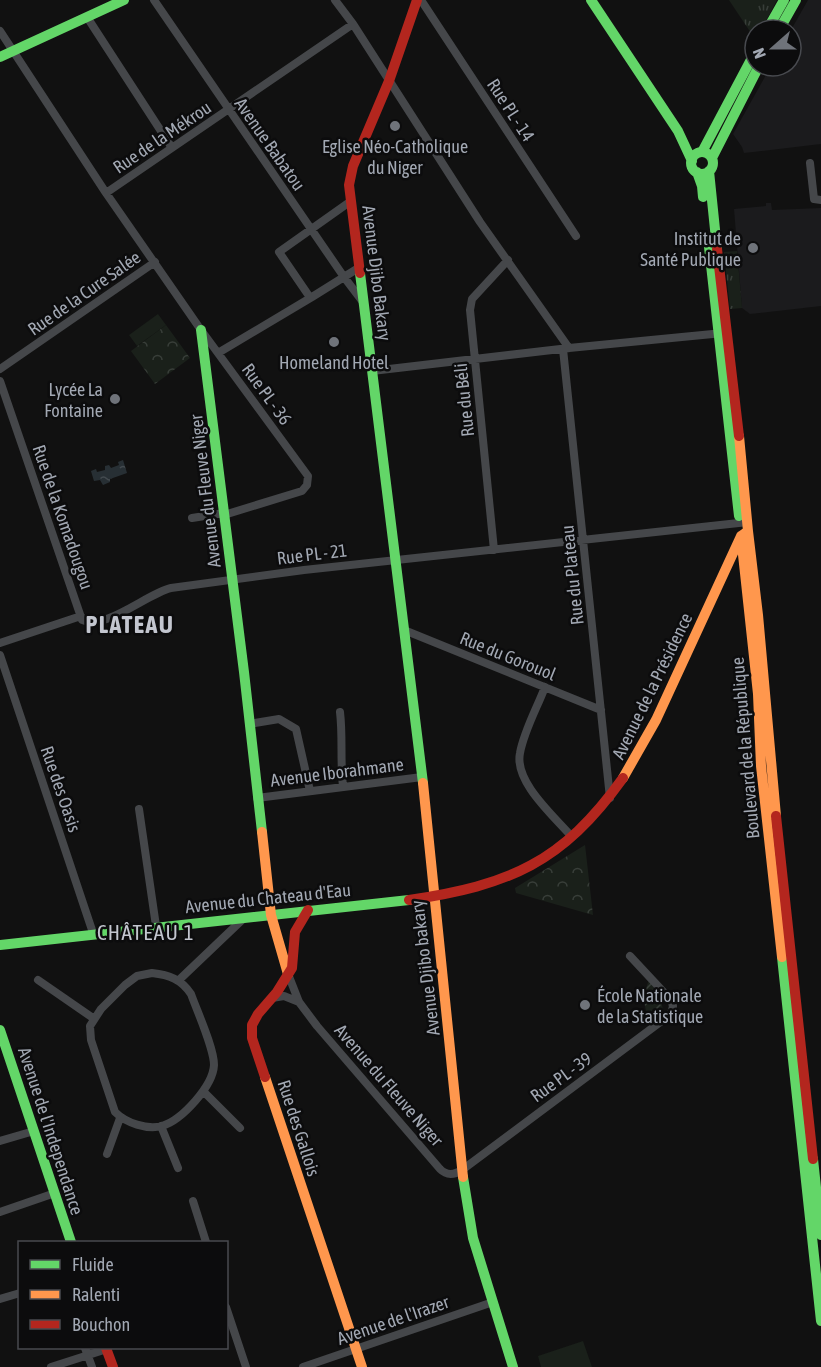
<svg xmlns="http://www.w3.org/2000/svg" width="821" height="1367" viewBox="0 0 821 1367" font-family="'Asap Condensed',sans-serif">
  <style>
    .built { fill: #1b1b1d }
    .grass { fill: url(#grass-tufts) }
    .park { fill: url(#park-crowns) }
    .garden { fill: url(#garden-furrows) }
    .pitch { fill: #1a201a }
    .water { fill: url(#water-ripples) }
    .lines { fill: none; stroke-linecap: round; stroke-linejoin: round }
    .street { stroke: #45474a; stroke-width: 8 }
    .fast { stroke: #63d668; stroke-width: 10 }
    .slow { stroke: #ff974d; stroke-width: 10 }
    .jam { stroke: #b3261e; stroke-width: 10 }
    .poi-dot { fill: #6f737a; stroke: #0c0c0d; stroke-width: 2 }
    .labels { text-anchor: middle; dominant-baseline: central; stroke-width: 5; stroke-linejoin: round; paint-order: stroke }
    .street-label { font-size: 18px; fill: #a2a8b3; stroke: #0c0c0d }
    .poi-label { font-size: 18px; fill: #a2a8b3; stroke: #0c0c0d }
    .quarter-label { font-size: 21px; letter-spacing: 1.5px; fill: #c3c6cf; stroke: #0c0c0d }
    .district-label { font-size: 24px; font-weight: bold; letter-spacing: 1.5px; fill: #c3c6cf; stroke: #0c0c0d }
  </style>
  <defs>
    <pattern id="grass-tufts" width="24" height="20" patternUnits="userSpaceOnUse" patternTransform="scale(1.5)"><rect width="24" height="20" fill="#1a201a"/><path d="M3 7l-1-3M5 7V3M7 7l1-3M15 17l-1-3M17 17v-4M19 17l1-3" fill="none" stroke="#383e39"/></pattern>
    <pattern id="park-crowns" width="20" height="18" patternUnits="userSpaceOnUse" patternTransform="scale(1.5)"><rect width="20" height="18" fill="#1a201a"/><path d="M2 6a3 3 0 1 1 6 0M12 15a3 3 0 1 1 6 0" fill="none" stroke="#383e39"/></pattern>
    <pattern id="garden-furrows" width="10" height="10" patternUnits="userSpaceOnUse" patternTransform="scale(1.5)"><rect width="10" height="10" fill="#1a201a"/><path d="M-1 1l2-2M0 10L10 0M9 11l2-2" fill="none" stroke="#383e39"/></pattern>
    <pattern id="water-ripples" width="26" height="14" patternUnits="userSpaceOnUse" patternTransform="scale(1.5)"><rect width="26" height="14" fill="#272f34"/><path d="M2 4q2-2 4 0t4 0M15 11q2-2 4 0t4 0" fill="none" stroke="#434a4f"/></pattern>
  </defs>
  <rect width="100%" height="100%" fill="#111"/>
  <path class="built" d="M808 0H821V144L744 153 742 147 733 134 771 66H791V30Z
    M766 203H771L772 210 821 208V306L750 314 742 308 734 209 766 206Z"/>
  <path class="grass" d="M729 0H777L761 30H755V39Z
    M737 251 742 308 730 309 724 252Z"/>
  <path class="park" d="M166 325 190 358 155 384 131 351Z
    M585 845 593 915 516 893 515 888Z"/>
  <path class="garden" d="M649 979 661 1001 663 1010 648 1022 642 990 646 989Z"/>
  <path class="pitch" d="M158 314 166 325 137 346 129 335Z
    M583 1341 592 1367H541L538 1356Z"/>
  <path class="water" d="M123 460 127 473 110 479V482L103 485 100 480 94 481 91 471 96 469 97 472 105 470V466L109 465 111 468 119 465 118 462Z"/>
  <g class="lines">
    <path class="street" d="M154 0 344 277 363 302
      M335 0 353 24 480 222 569 348
      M421 0 576 236
      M87 17 172 148
      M0 31 106 193 201 330 308 476 307 485 302 491 224 515
      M810 163 814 199 821 200
      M106 193 353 24
      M351 201 279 252 309 296 312 297 360 267
      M563 349 610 798
      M218 353 312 297
      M0 369 155 262
      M372 371 569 348 723 333
      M0 381 82 620C105 631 148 593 171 588L304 570 748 522
      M192 518 224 513
      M494 550 470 310 472 299 508 260
      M404 630 601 710
      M0 643 81 616
      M0 655 93 933
      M545 687C537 708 524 731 520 753 514 782 554 816 572 837
      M340 712C343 737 340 761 343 786
      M249 724 279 719 296 729 310 791
      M257 798 422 777
      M139 809 156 926
      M152 973C169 975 181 979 191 994 197 1011 214 1048 214 1065 213 1086 182 1120 162 1126 147 1130 126 1123 115 1112L91 1040 90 1026 101 1009 125 985 137 976Z
      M288 974 299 1002 317 1026 440 1169C447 1176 454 1175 462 1170L671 1014 673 1006 671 1000 630 956
      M38 980 93 1018
      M179 980 243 919
      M272 998 284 996 299 1002
      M204 1092 240 1128
      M161 1126 178 1168
      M0 1141 34 1131
      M107 1154 120 1118
      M193 1201 206 1242
      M0 1212 55 1193
      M0 1299 20 1293
      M226 1307 246 1367
      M85 1348 92 1367
      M51 1367 107 1349
      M303 1367 493 1302"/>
    <path class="fast" d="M591 0 678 131 692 161
      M767 30 784 0
      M779 30 796 0
      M0 57 124 0
      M702 152 755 52
      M691 163a11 11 0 1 1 22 0a11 11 0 1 1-22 0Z
      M712 158 759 66
      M709 171 717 249
      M697 172 702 186 703 197
      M709 247 739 516
      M360 273 423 783
      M201 330 244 672 262 832
      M0 945 409 900
      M782 957 821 1321
      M0 1030 71 1242
      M813 1159 821 1235
      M463 1177 473 1238 513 1367"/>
    <path class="slow" d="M748 531 758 615 776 816
      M741 536 758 694 761 766 782 957
      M623 778 656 720 741 536 748 531 739 436
      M423 783 463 1177
      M262 832 271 915 288 974
      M265 1077 362 1367"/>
    <path class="jam" d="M717 249 739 436
      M360 273 349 185 353 166 389 81 417 0
      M776 816 813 1159
      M409 900C510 885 562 863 623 778
      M265 1077 252 1038V1025L258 1014 277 992 292 968 295 932 308 910
      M106 1348 113 1367"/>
  </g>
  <g class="poi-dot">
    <circle cx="395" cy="126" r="6"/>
    <circle cx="753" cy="248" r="6"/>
    <circle cx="334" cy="342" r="6"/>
    <circle cx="115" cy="399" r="6"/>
    <circle cx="585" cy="1005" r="6"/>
  </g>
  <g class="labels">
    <g class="street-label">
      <text transform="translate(511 110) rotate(57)">Rue PL - 14</text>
      <text transform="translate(162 137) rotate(-34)">Rue de la Mékrou</text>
      <text transform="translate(270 144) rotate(55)">Avenue Babatou</text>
      <text transform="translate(377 273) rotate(83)">Avenue Djibo Bakary</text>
      <text transform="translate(84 293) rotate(-35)">Rue de la Cure Salée</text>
      <text transform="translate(267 394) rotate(54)">Rue PL - 36</text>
      <text transform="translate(464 400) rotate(-96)">Rue du Béli</text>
      <text transform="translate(205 491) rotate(-97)">Avenue du Fleuve Niger</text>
      <text transform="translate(63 517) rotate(71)">Rue de la Komadougou</text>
      <text transform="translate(312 554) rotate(-7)">Rue PL - 21</text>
      <text transform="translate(572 575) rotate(-96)">Rue du Plateau</text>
      <text transform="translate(508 656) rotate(22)">Rue du Gorouol</text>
      <text transform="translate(652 686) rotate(-64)">Avenue de la Présidence</text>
      <text transform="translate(745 748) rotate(-95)">Boulevard de la République</text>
      <text transform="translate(337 772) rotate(-7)">Avenue Iborahmane</text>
      <text transform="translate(61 789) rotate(71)">Rue des Oasis</text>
      <text transform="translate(268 898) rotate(-6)">Avenue du Chateau d'Eau</text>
      <text transform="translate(425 968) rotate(-97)">Avenue Djibo bakary</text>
      <text transform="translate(561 1077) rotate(-36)">Rue PL - 39</text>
      <text transform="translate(389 1085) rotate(49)">Avenue du Fleuve Niger</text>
      <text transform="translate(299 1128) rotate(72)">Rue des Gallois</text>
      <text transform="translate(51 1131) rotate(72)">Avenue de l'Independance</text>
      <text transform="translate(393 1320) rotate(-19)">Avenue de l'Irazer</text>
    </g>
    <g class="poi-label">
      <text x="395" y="146">Eglise Néo-Catholique<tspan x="395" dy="21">du Niger</tspan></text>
      <text x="741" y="238" text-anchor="end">Institut de<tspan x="741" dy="21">Santé Publique</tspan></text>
      <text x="334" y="362">Homeland Hotel</text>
      <text x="103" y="389" text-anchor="end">Lycée La<tspan x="103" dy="21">Fontaine</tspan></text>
      <text x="597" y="995" text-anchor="start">École Nationale<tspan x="597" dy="21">de la Statistique</tspan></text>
    </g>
    <g class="quarter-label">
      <text x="146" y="932">CHÂTEAU 1</text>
    </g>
    <g class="district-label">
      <text x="130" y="624">PLATEAU</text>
    </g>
  </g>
  <rect x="18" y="1241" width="210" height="108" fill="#0c0c0d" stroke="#484a4f" stroke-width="1.5"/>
  <rect x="30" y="1260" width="30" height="9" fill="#63d668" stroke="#484a4f" stroke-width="1.5"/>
  <text x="72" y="1271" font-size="18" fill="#a2a8b3">Fluide</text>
  <rect x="30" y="1290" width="30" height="9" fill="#ff974d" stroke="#484a4f" stroke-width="1.5"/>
  <text x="72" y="1301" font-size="18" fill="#a2a8b3">Ralenti</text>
  <rect x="30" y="1320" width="30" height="9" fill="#b3261e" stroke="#484a4f" stroke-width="1.5"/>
  <text x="72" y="1331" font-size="18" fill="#a2a8b3">Bouchon</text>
  <g transform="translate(773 48) rotate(249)"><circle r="28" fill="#0c0c0d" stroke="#484a4f" stroke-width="1.5"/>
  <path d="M0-4.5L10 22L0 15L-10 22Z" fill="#6f737a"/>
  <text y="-9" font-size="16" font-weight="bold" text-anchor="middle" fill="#a2a8b3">N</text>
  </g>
</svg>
